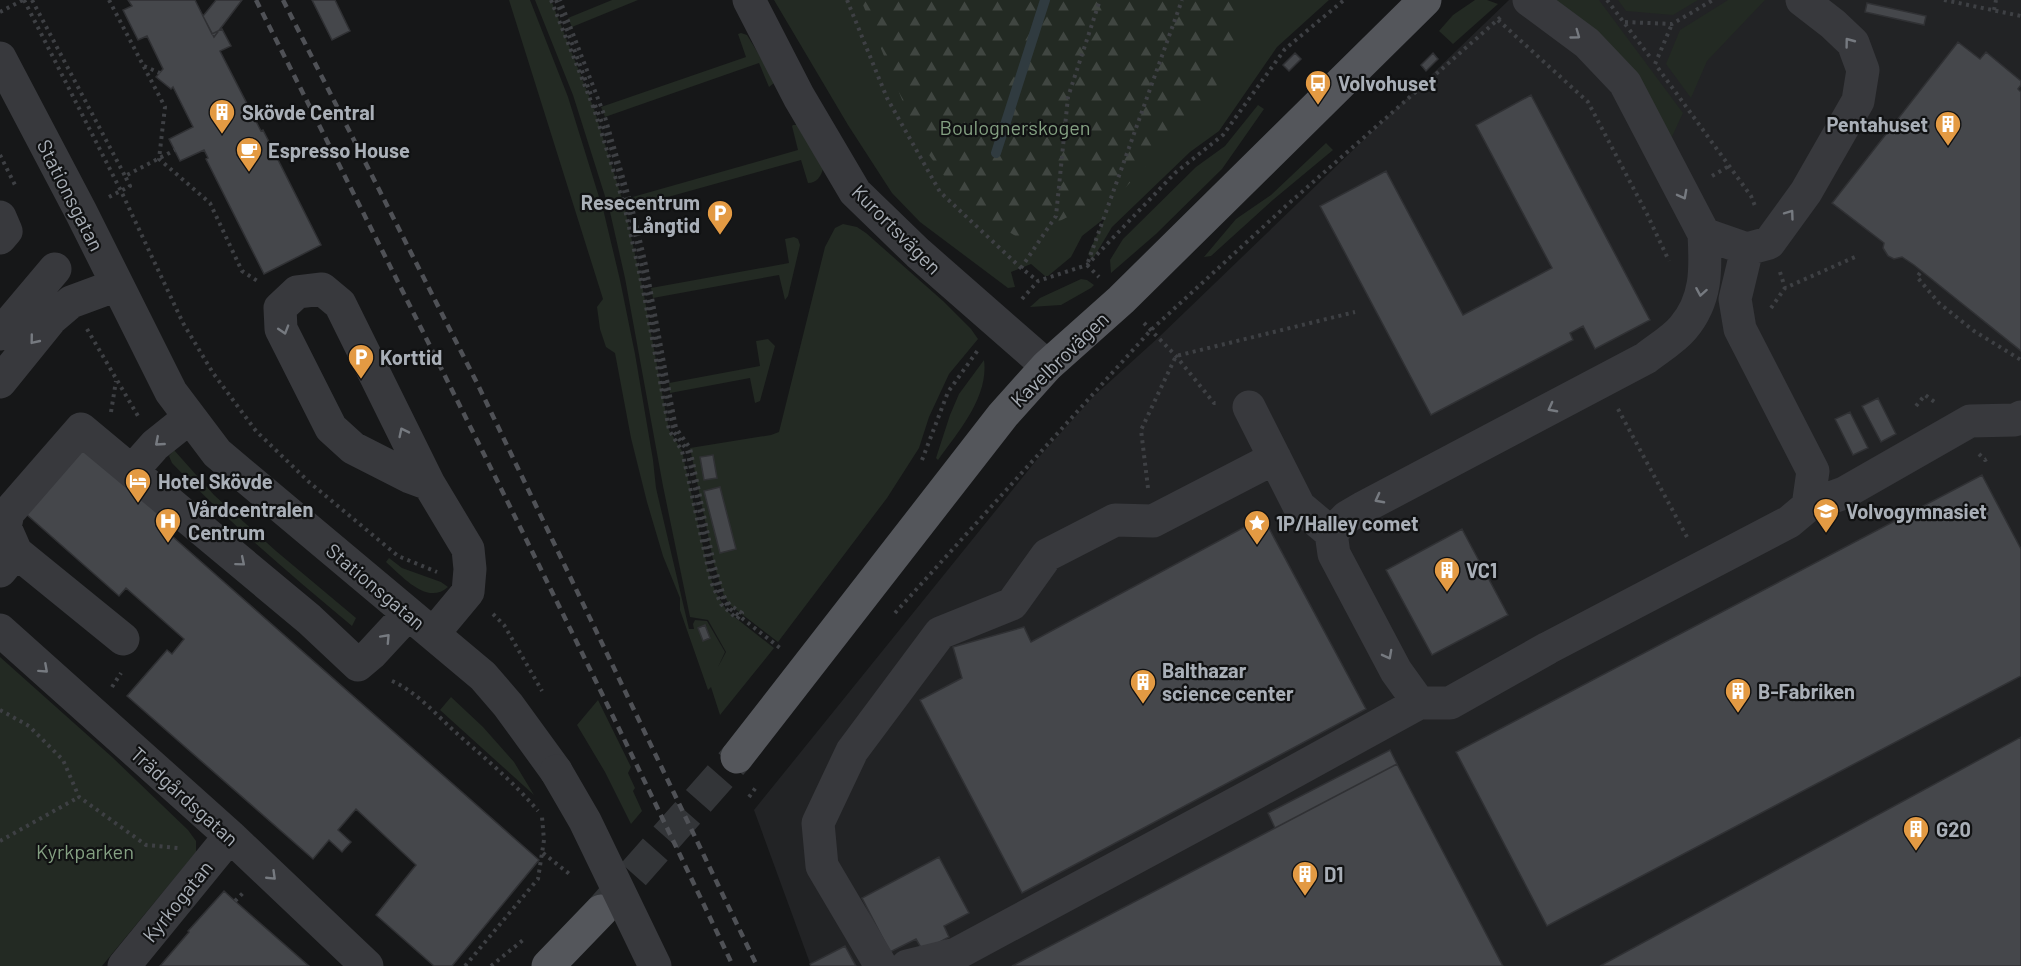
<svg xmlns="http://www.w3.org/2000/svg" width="2021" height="966" viewBox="0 0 2021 966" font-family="Barlow,sans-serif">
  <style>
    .built { fill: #222325 }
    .green { fill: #232a23 }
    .forest { fill: url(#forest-firs) }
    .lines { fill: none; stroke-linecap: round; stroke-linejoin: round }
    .stream { stroke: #303b40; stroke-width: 10 }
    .building { fill: #45474b; stroke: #303134; stroke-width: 1.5 }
    .major-tunnel { stroke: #333538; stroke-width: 33; stroke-dasharray: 33 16; stroke-linecap: butt }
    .path { stroke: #3e4044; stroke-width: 4; stroke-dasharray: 3 4.5; stroke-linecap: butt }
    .minor { stroke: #38393d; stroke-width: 33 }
    .major { stroke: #54565b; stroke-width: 33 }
    .rail { stroke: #4f5156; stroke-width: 4.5; stroke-dasharray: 8 6; stroke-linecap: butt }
    .minor-bridge { stroke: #38393d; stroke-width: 33 }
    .oneway { stroke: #767a80 }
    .labels { text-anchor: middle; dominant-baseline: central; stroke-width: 4.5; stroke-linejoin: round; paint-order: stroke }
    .poi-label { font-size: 20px; font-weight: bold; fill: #a9afb7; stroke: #111213; text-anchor: start }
    .park-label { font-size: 20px; fill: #84a082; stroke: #111213 }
    .street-label { font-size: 20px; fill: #a9afb7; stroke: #111213 }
  </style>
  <defs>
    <pattern id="forest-firs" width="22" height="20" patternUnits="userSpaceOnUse" patternTransform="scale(1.5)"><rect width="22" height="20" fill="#232a23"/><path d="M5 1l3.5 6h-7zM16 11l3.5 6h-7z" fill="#404641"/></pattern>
  </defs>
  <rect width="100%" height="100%" fill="#161718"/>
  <path class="built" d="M1509 0H2021V966H811L754 810 1039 457 1094 396 1159 337Z"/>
  <path class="green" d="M509 0H530L568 97 604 213 620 280 635 354 653 460 656 488 689 629H694L693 624 695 620 707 621 725 652 718 667 726 652 708 620 690 617 663 486 625 278 610 212 573 95 535 0H551L594 109 624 205 643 290 669 430 682 451 708 569 715 591 727 611 774 648 720 715 711 687 708 690 680 610V598L663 556 647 502 631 438 615 353 606 347 600 329 597 307 603 299Z
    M612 0H638L572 27 568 18Z
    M774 0H1329L1277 47 1219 131 1190 152 1112 227 1094 257 1091 258 1088 254 1105 218 1082 236 1071 257 1048 276H1045L1031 264 1011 272 1015 287 1008 288 920 222 892 193 848 125Z
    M1475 0H1487L1498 4 1453 44 1439 31 1453 15Z
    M1551 0H1599L1683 113 1670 141Z
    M1618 0H1698L1673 15 1626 11Z
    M1728 0H1765L1707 61 1691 98 1666 64 1680 30Z
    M741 33 747 35 774 79V83L769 87 759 63 605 117 601 107 746 57 738 34Z
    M1258 105 1264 109 1222 169 1156 234 1111 273 1110 260 1123 239 1196 167 1225 146Z
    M793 125H797L823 169C821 176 817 183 808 183L801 160 632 207 629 198 798 150 792 126Z
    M1326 143 1333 150 1274 199 1211 256 1204 257 1236 219 1271 195Z
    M843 224 857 227 866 233 943 301 971 329 978 339 949 374 929 417 919 448 887 498 778 642 730 605 724 596 714 564 690 448 771 435 779 432 825 247 835 228Z
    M794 237 798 239 800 245 788 296 785 300 779 275 653 298 651 288 789 263 785 239Z
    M1081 279 1087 280 1094 285 1091 288 1061 305 1030 307 1040 298Z
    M768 339 775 346 760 401 755 403 750 378 670 393 669 383 760 366 756 341Z
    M984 360C989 397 958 432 938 460L936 458 950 415 959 394Z
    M174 450 214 495 276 551 356 618 352 626C290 574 228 522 172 463L169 456Z
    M389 558 402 568 441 582 448 587C427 606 402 576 386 562Z
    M0 657 112 757 188 830 196 841V852L102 966H0Z
    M451 697 483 727 514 762 534 795 440 710Z
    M598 700 631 767 628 773 635 788 633 791 642 811 631 824 605 772 577 725Z"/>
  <path class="forest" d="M861 0H1249L1213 95 1125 188 1022 240 965 205 919 141Z"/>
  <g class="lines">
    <path class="stream" d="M996 153 1045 0"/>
  </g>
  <path class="building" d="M128 0H195L212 34 222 29 231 46 220 51 261 131 263 130 321 245 264 274 206 159 208 158 204 150 180 161 169 139 193 127 173 87 171 89 156 77 163 69 147 36 138 40 123 10 132 6Z
    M216 0H242L214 37 203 16Z
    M312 0H335L350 31 332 40Z
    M1867 3 1926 16 1924 25 1865 12Z
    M1958 42 1980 59 1986 52 2021 81V85L2018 89 2021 92V351L1914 265 1902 257 1894 259 1888 256 1883 248 1884 243 1832 203Z
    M1295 53 1301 59 1289 71 1283 65Z
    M1433 53 1438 59 1426 71 1421 65Z
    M1531 95 1650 320 1595 349 1583 326 1570 333 1573 340 1431 415 1320 206 1386 171 1463 315 1552 268 1476 125Z
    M1878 398 1896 434 1881 442 1862 406Z
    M1850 412 1868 448 1853 455 1835 419Z
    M86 446 179 528 172 536 539 860 452 966H434L376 915 416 865 356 809 338 830 351 842 342 852 329 840 313 859 127 696 167 650 172 654 184 639 126 588 119 596 26 514Z
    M713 455 717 478 704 480 700 457Z
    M1982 475 2021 549V676L1547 926 1456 752Z
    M720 487 736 549 720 553 704 491Z
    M1263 517 1366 709 1022 893 920 700 962 678 953 647 1024 627 1031 642Z
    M1462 529 1508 615 1432 655 1386 570Z
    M705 625 710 638 703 641 698 628Z
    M2021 737V966H1600Z
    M1390 750 1397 764 1275 828 1268 813Z
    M1397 764 1503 966H1012L1275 828Z
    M939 857 969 913 944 926 949 937 923 951 916 939 890 952 862 898Z
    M224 891 235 901 309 966H160L189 932 188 931Z
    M845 946 856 966H811L810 964Z"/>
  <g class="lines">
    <path class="major-tunnel" d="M601 911 737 757"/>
    <path class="path" d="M24 0 121 191 183 323 213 373 256 431 309 482 398 556 437 572
      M32 0 125 176
      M109 0 165 107 159 159 210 203 242 271 259 282
      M551 0 594 109 624 205 643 290 669 430 682 451 711 582 721 604 737 619 742 613 730 605 724 596 714 564 690 448 676 428 646 265 632 207 605 117 560 0
      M556 0 591 95
      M847 0 887 98 940 192 1021 268 1038 281
      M1607 0 1650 57
      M1944 0 2021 16
      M1994 10 1996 0
      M0 12 23 0
      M1498 20 1588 102 1647 214 1669 261
      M1625 22 1672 24 1713 0
      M1655 64 1672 24
      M144 66 160 73
      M1658 68 1751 196 1755 206
      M595 105C638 209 651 322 674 432L687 450 711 566 718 590 729 608 780 648
      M0 155 16 187
      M1712 176 1729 166
      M109 197 130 186 125 176 175 150
      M1088 262 1182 0
      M1087 265 1099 277
      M1021 268 1056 216 1068 97 1100 0
      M1780 272 1785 288 1855 257
      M1920 273 1917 277 1939 303 1974 331 2021 360
      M1022 299 1038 281 1087 265 1175 173 1223 135 1285 49 1344 0
      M1771 308 1785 288
      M1144 323 1176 356 1214 403H1218
      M87 329 138 416
      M1916 406 1925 395 1936 403
      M1618 409 1687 537
      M111 412 116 381
      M1979 454 1985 460 1990 457
      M922 460 948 392 978 350
      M1148 488 1141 430 1176 356 1355 312
      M895 613 1151 330 1287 205 1502 16
      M493 614 504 625 542 691
      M392 681C415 691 435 713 453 730 482 756 513 781 538 811
      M112 687 121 673
      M0 710 29 726 63 760 79 797 146 845 178 848
      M749 797 757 786
      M0 841 79 797
      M543 853 572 876
      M235 901 243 893
      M465 966 538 879 544 840 542 817
      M491 966 523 940"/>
    <path class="minor" d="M749 0 799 97 855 192 918 253 1047 366
      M1529 0 1587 43 1625 83 1704 234 1747 249 1769 243 1806 192 1858 101 1863 70 1853 43 1833 24 1802 0
      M0 58 81 212 171 392 217 453 483 676 508 705 556 771
      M0 217 6 231 0 238
      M1704 234C1706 269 1707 300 1683 328 1673 340 1657 349 1646 358L1364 507 1347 517 1331 533 1334 554 1396 671 1419 703H1450L1548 648 1789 522 1808 506 1813 471 1740 329 1735 299 1747 249
      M0 334 55 269
      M0 382 51 319 71 302 117 285
      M1249 407 1299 506 1331 533
      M132 471 155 445 190 417
      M429 484 410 477 353 448 331 428 281 329 280 308 297 292 322 289 340 304 429 484 468 549 470 569 468 592 433 634
      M1808 506 1844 493 1970 421 2015 420 2021 417
      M16 552 123 639
      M0 571 16 552 5 527 8 513 81 429 309 619 358 665 371 654 408 614
      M0 630 230 836 367 966
      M124 966 230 836
      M881 966 822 866 818 823 852 751 940 633 1012 604 1047 555 1115 520 1153 521 1275 458
      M907 966 956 954 1257 792 1419 703"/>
    <path class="major" d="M737 757 1003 415 1047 366 1121 300 1425 0
      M548 966 601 911"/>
    <path class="rail" d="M256 0C418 321 579 641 733 966
      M283 0 478 385 757 966"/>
    <path class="minor-bridge" d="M556 771 585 821 655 966"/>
  </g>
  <defs><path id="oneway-chevron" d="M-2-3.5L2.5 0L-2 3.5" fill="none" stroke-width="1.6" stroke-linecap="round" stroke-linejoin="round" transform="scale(1.5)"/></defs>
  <g class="oneway">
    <use href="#oneway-chevron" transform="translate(1576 35) rotate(36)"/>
    <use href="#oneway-chevron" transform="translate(1849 42) rotate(-127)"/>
    <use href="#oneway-chevron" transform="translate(1683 195) rotate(62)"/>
    <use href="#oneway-chevron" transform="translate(1790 214) rotate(-54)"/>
    <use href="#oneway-chevron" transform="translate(1701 292) rotate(100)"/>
    <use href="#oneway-chevron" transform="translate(284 330) rotate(73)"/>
    <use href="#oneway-chevron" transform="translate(34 340) rotate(129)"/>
    <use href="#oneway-chevron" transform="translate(1552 408) rotate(152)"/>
    <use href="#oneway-chevron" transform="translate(403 432) rotate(-116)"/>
    <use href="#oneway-chevron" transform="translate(159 442) rotate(139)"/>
    <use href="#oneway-chevron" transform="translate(1379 499) rotate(152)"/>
    <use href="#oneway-chevron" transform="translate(241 562) rotate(40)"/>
    <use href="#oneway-chevron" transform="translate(386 638) rotate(-47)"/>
    <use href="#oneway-chevron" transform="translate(1388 655) rotate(62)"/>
    <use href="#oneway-chevron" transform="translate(44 669) rotate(42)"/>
    <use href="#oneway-chevron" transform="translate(272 876) rotate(44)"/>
  </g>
  <defs>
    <g id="bus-pin" transform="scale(1.35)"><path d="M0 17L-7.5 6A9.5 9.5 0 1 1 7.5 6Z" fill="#e39a43" stroke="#111213"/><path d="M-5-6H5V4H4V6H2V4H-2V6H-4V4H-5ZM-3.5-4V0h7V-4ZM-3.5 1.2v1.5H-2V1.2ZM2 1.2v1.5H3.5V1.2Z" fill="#fff"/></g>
    <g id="building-pin" transform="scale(1.35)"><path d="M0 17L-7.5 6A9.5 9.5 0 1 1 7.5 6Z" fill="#e39a43" stroke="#111213"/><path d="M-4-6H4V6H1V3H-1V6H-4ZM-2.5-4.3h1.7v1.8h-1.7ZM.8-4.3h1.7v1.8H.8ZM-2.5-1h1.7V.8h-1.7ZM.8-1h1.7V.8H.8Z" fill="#fff"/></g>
    <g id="cafe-pin" transform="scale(1.35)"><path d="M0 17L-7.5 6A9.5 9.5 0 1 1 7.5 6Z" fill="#e39a43" stroke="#111213"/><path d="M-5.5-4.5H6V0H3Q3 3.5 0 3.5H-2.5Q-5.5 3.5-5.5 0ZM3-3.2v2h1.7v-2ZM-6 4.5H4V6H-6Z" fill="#fff"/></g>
    <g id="parking-pin" transform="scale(1.35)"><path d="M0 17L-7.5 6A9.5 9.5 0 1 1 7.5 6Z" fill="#e39a43" stroke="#111213"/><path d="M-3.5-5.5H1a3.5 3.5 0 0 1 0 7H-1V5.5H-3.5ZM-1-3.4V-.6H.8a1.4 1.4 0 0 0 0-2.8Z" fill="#fff"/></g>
    <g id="hotel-pin" transform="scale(1.35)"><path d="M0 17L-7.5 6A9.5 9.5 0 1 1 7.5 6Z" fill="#e39a43" stroke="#111213"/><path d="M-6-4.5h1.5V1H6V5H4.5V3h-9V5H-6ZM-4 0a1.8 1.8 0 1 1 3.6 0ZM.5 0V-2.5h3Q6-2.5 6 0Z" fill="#fff"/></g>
    <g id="school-pin" transform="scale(1.35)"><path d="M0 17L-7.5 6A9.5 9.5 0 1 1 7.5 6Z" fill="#e39a43" stroke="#111213"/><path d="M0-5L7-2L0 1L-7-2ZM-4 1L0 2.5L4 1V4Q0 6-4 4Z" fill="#fff"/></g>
    <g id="hospital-pin" transform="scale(1.35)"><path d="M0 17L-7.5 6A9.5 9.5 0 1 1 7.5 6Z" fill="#e39a43" stroke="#111213"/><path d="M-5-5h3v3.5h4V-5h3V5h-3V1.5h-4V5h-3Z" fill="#fff"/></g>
    <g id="sight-pin" transform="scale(1.35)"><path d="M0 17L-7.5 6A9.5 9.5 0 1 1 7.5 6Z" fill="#e39a43" stroke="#111213"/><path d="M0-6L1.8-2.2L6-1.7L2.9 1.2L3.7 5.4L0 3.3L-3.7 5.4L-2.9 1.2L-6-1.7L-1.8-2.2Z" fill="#fff"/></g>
  </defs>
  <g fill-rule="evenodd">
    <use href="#bus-pin" x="1318" y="83"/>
    <use href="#building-pin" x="222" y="112"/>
    <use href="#building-pin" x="1948" y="124"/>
    <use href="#cafe-pin" x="249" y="150"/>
    <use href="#parking-pin" x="720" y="213"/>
    <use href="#parking-pin" x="361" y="357"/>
    <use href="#hotel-pin" x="138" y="481"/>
    <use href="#school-pin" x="1826" y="511"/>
    <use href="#hospital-pin" x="168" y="521"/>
    <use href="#sight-pin" x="1257" y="523"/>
    <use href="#building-pin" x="1447" y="570"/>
    <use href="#building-pin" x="1143" y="682"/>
    <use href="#building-pin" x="1738" y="691"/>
    <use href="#building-pin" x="1916" y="829"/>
    <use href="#building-pin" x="1305" y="874"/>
  </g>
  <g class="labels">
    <g class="poi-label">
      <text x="1338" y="83">Volvohuset</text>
      <text x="242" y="112">Skövde Central</text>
      <text x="1928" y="124" text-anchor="end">Pentahuset</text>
      <text x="268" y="150">Espresso House</text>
      <text x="700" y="202" text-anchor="end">Resecentrum<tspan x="700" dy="23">Långtid</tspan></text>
      <text x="380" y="357">Korttid</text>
      <text x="158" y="481">Hotel Skövde</text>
      <text x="188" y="509">Vårdcentralen<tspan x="188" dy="23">Centrum</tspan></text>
      <text x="1846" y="511">Volvogymnasiet</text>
      <text x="1276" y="523">1P/Halley comet</text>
      <text x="1466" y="570">VC1</text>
      <text x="1162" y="670">Balthazar<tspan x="1162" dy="23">science center</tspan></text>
      <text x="1758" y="691">B-Fabriken</text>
      <text x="1936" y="829">G20</text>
      <text x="1324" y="874">D1</text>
    </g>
    <g class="park-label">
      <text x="1015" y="127">Boulognerskogen</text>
      <text x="85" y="851">Kyrkparken</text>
    </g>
    <g class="street-label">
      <text transform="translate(71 195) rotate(63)">Stationsgatan</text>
      <text transform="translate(897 229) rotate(45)">Kurortsvägen</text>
      <text transform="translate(1059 359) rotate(-44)">Kavelbrovägen</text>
      <text transform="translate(376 586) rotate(40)">Stationsgatan</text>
      <text transform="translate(185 796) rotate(42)">Trädgårdsgatan</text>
      <text transform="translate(177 901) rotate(-51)">Kyrkogatan</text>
    </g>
  </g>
</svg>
